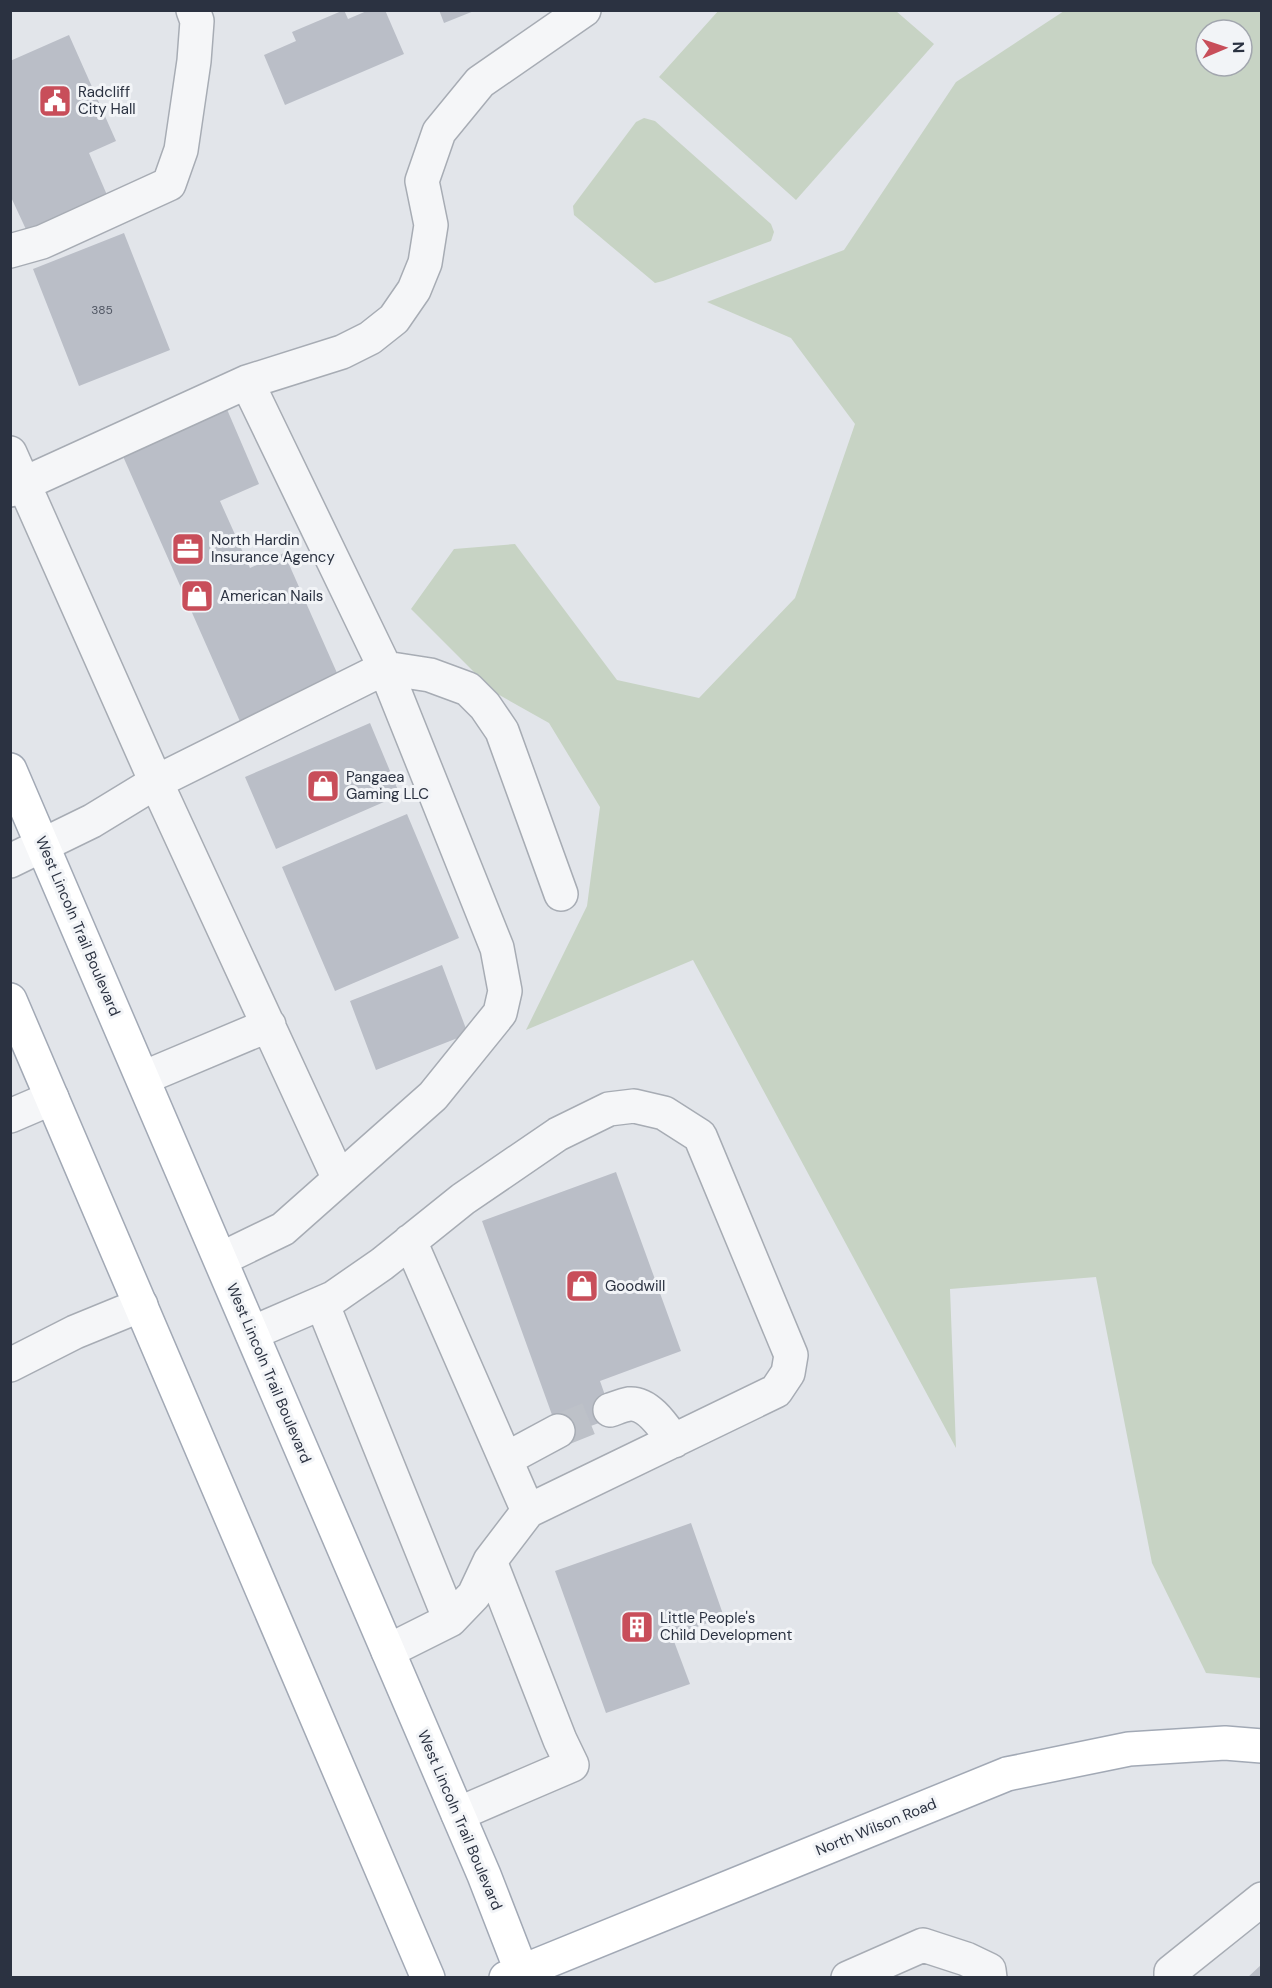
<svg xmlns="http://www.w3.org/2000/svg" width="1272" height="1988" viewBox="0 0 1272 1988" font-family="'DM Sans',sans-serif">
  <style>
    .green { fill: #c7d3c4; fill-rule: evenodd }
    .building { fill: #babec7 }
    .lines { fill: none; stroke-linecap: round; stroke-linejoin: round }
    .minor-tunnel { stroke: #bdc1c8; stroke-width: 33; stroke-dasharray: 33 16; stroke-linecap: butt }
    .minor-casing { stroke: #a7acb4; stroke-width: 36 }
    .major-casing { stroke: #a2a9b5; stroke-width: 36 }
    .minor { stroke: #f5f6f8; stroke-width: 33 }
    .major { stroke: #fff; stroke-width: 33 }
    .labels { text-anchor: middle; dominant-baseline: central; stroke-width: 6; stroke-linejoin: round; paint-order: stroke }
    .number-label { font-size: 12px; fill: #4f5562 }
    .poi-label { font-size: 15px; fill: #2b3241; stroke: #f2f4f7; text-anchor: start }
    .street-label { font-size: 15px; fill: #2b3241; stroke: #f2f4f7 }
  </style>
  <rect width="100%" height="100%" fill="#e2e5ea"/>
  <path class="green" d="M719 10 896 11 934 44 796 200 659 77Z
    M1064 11H1261V1678L1206 1673 1152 1563 1096 1277 950 1289 956 1448 693 960 526 1030 587 906 600 807 549 723 494 692 411 609 454 549 515 544 617 680 699 698 795 598 855 424 791 338 707 302 844 250 956 82ZM1206 30H1242V66H1206Z
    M644 118 655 121 771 224 774 232 771 241 663 281 655 283 574 215 573 206 636 122Z"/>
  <path class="building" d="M344 10 348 19 369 10H385L404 54 285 105 264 55 296 41 292 32Z
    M439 10H474V11L444 23Z
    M69 35 116 141 89 153 110 202 30 238 10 195V61Z
    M124 233 170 350 79 386 33 269Z
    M226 407 259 484 220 501 250 568 284 553 341 682 242 726 122 454Z
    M370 723 400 795 276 849 245 777Z
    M407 814 459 938 335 991 282 867Z
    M442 965 468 1034 376 1070 350 1001Z
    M616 1172 681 1351 600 1381 613 1418 560 1437 482 1221Z
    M691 1523 724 1617 672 1636 690 1684 606 1713 555 1571Z
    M1262 1964V1978H1247Z"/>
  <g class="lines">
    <path class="minor-tunnel" d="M558 1431 610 1410"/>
    <g class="minor-casing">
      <path id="minor" d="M10 251 42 242 169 184 181 150 194 61 197 21 193 10
        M10 453 156 782 339 1179
        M10 490 247 382 342 352 370 338 394 319 414 290 425 263 431 225 422 181 439 132 480 82 584 10
        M385 668 430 675 468 689 485 706 502 731 561 894
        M10 861 92 821 156 782 385 668 247 382
        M143 1078 269 1025
        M10 1116 52 1098
        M410 1241 528 1511
        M221 1259 283 1229 433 1096 500 1013 505 991 497 948 385 668
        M322 1303 450 1620
        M252 1333 333 1298 382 1264 463 1199 558 1134 609 1109 634 1106 664 1113 700 1136 791 1355 788 1373 776 1391 528 1511 490 1561 474 1595 450 1620 388 1651
        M10 1365 75 1332 141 1305
        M610 1410C616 1408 623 1405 629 1404 648 1402 664 1427 674 1441
        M506 1459 558 1431
        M458 1814 572 1765 560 1740 490 1561
        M848 1978 923 1945 966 1959 989 1970 990 1978
        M1171 1978V1972L1262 1899"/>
    </g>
    <g class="major-casing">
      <path id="major" d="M10 770 484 1875 524 1978
        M10 1000 428 1978
        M506 1978 1007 1774 1129 1749 1225 1743 1262 1746"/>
    </g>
    <use href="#minor" class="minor"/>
    <use href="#major" class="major"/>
  </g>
  <defs>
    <g id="civic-square" transform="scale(1.725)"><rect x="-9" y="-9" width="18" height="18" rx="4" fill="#c84e5a" stroke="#f2f4f7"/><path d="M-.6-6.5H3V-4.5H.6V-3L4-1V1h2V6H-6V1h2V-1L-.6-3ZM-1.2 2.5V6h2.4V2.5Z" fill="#fff"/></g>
    <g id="office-square" transform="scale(1.725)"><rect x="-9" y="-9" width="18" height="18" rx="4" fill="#c84e5a" stroke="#f2f4f7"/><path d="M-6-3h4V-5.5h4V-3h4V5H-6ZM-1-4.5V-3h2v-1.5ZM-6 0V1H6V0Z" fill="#fff"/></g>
    <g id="shop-square" transform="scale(1.725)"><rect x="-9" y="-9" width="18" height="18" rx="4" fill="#c84e5a" stroke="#f2f4f7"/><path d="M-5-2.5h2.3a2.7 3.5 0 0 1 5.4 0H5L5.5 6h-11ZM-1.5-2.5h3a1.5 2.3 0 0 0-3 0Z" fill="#fff"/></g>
    <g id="building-square" transform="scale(1.725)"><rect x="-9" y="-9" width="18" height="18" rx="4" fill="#c84e5a" stroke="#f2f4f7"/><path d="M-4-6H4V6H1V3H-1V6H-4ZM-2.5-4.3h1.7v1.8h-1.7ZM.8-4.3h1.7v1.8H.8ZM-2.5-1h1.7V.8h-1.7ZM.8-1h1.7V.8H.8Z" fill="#fff"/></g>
  </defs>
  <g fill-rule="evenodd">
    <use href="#civic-square" x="55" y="101"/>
    <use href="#office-square" x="188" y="549"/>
    <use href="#shop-square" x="197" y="596"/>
    <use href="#shop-square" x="323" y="786"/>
    <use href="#shop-square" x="582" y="1286"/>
    <use href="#building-square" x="637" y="1627"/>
  </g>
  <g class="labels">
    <g class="number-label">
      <text x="102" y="310">385</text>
    </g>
    <g class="poi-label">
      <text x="78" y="92">Radcliff<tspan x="78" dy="17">City Hall</tspan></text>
      <text x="211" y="540">North Hardin<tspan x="211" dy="17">Insurance Agency</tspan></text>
      <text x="220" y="596">American Nails</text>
      <text x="346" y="777">Pangaea<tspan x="346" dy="17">Gaming LLC</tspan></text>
      <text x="605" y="1286">Goodwill</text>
      <text x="660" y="1618">Little People's<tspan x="660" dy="17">Child Development</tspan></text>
    </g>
    <g class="street-label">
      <text transform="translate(78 926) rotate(67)">West Lincoln Trail Boulevard</text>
      <text transform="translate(269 1373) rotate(67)">West Lincoln Trail Boulevard</text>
      <text transform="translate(460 1820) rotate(67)">West Lincoln Trail Boulevard</text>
      <text transform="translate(876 1827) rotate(-22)">North Wilson Road</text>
    </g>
  </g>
  <rect width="1272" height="1988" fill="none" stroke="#2b3241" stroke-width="24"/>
  <g transform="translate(1224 48) rotate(88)"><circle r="28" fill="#f2f4f7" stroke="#a2a6ae" stroke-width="1.5"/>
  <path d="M0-4.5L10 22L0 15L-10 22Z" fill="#c84e5a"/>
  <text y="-9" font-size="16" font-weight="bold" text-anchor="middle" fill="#2b3241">N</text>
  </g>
</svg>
